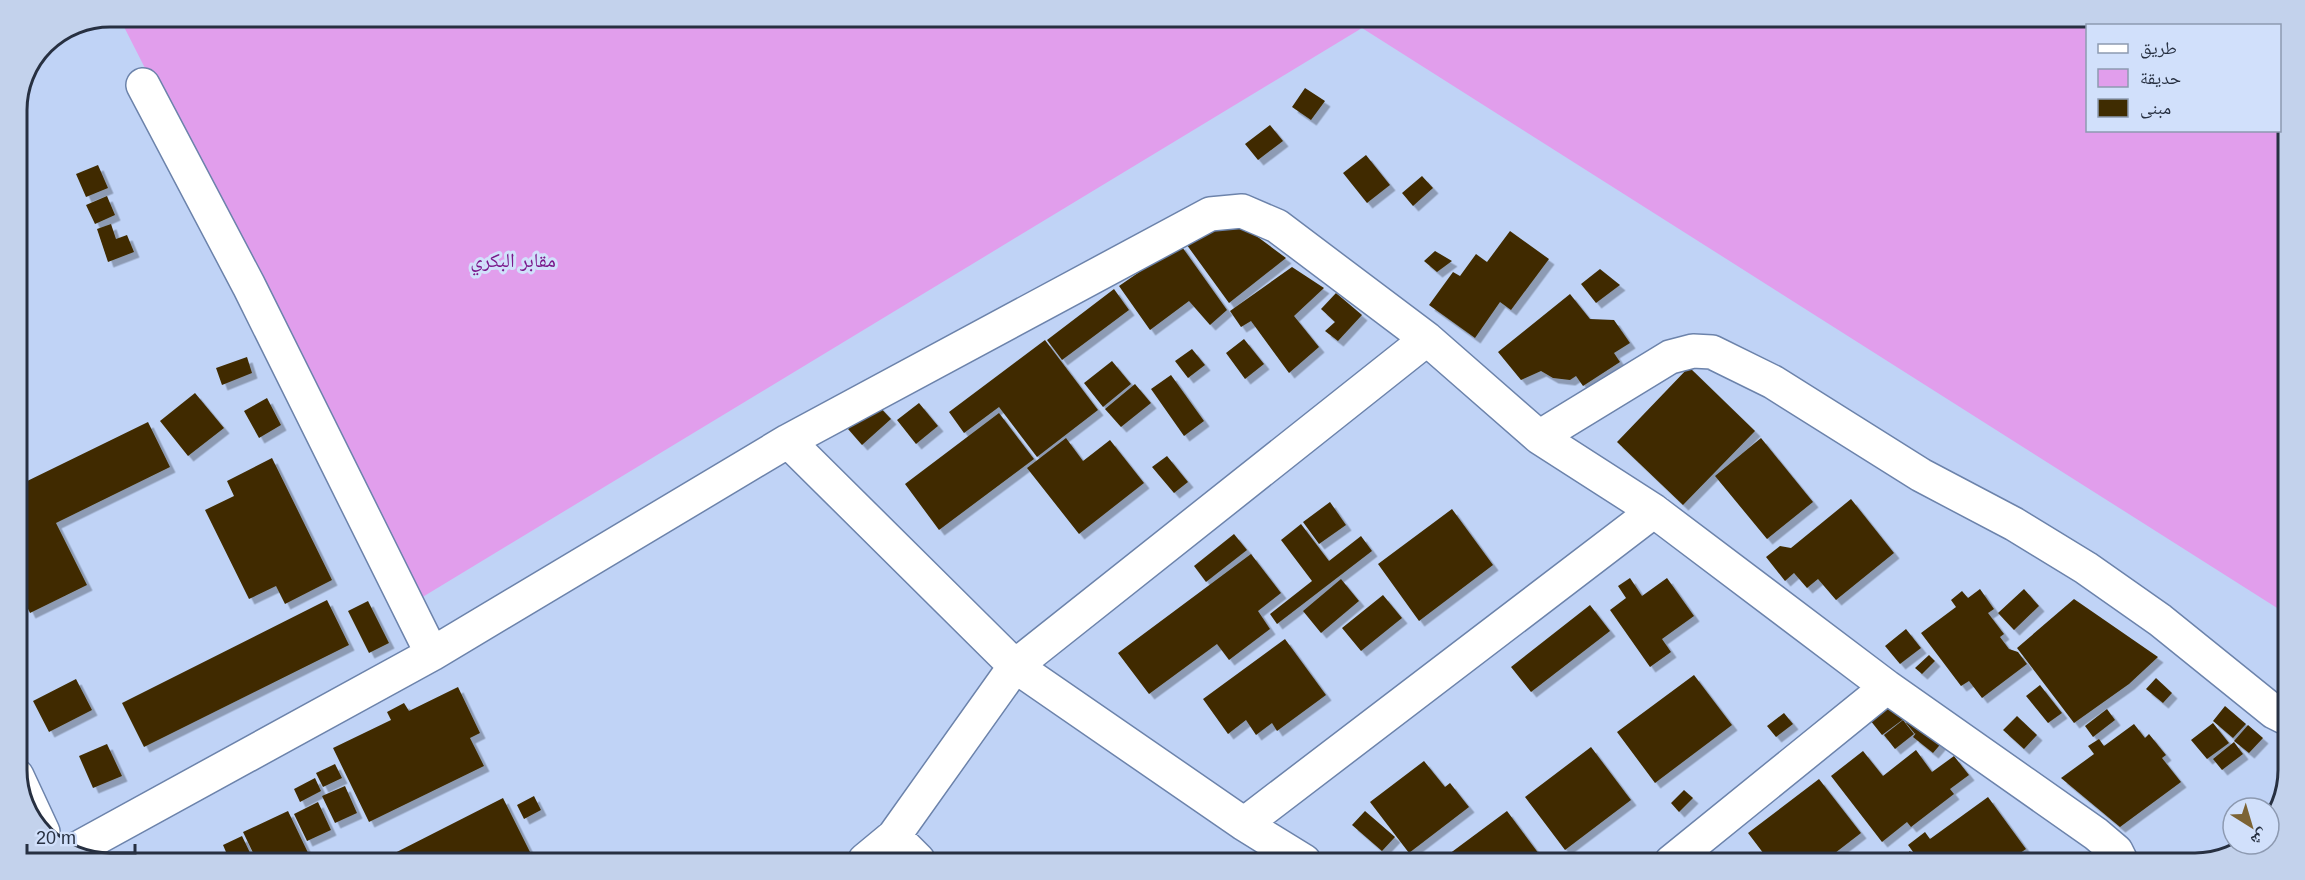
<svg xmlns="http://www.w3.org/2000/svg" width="2305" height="880" viewBox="0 0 2305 880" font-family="Arial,'Noto Naskh Arabic',sans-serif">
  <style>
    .green { fill: #e19eec }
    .building { fill: #3f2c01; filter: url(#shadow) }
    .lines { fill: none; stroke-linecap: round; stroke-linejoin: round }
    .street-casing { stroke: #6c83ab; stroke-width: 36 }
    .secondary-casing { stroke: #6c83ab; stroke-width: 36 }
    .street { stroke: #fff; stroke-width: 33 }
    .secondary { stroke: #fff; stroke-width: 33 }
    .labels { text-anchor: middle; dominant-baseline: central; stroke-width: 6; stroke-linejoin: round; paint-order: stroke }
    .park-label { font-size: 20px; fill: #7b178a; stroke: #d1e0fb }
    .rim { fill: none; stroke: #273041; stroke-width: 3 }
  </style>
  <defs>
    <filter id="shadow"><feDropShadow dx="5.5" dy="5.5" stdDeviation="0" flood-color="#0004"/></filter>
  </defs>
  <rect width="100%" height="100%" fill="#c0d3f6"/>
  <path class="green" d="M119 17 2226 22 2231 25 2088 26V130H2280V80L2288 103 2285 613 1362 28 416 601Z"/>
  <path class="building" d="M1305 88 1325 101 1311 120 1292 107Z
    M1270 125 1283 141 1258 160 1245 144Z
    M1366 155 1390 185 1367 203 1343 173Z
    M98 165 108 188 86 197 76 174Z
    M1422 176 1433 188 1413 206 1402 193Z
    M107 196 115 215 95 224 86 205Z
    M1228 215 1286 258 1229 303 1184 241Z
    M111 224 116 239 127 235 134 252 108 262 97 229Z
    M1510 231 1549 259 1511 310 1500 302 1475 338 1429 305 1453 272 1460 276 1476 254 1487 262Z
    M1180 244 1227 310 1210 325 1189 301 1150 330 1119 286Z
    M1435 251 1452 261 1437 272 1424 261Z
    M1292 267 1324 288 1294 316 1319 347 1289 373 1251 321 1241 327 1230 311Z
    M1600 269 1620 285 1596 303 1581 284Z
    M1114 289 1129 310 1062 360 1047 340Z
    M1336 293 1362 315 1338 341 1325 331 1335 322 1321 309Z
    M1570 294 1590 319 1614 320 1630 343 1614 353 1620 362 1583 386 1576 376 1570 380 1553 378 1541 371 1521 380 1498 352Z
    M1244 339 1264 364 1245 379 1226 353Z
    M1045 340 1098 410 1037 457 999 407 964 433 949 412Z
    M1192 349 1205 365 1188 378 1175 361Z
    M247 357 252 373 222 385 216 368Z
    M1112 361 1131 384 1103 407 1084 383Z
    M1689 367 1755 431 1683 505 1617 442Z
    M1171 375 1204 421 1184 436 1151 389Z
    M1135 384 1151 403 1121 427 1105 409Z
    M195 393 224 428 188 456 160 421Z
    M267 398 281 425 259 438 244 411Z
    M876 403 891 419 862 445 848 429Z
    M919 403 938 426 916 444 897 420Z
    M999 413 1034 459 939 530 905 484Z
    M148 422 170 467 56 523 87 585 30 613 17 586V486Z
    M1066 438 1083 461 1110 440 1144 483 1079 534 1027 468Z
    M1761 438 1813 502 1767 539 1715 476Z
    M1167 456 1188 482 1174 493 1152 467Z
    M272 458 332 580 285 604 276 586 249 599 205 510 234 496 227 481Z
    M1851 499 1894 553 1836 600 1818 579 1807 588 1794 573 1785 581 1766 557 1780 546 1791 548Z
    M1330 502 1346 525 1319 544 1303 522Z
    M1452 509 1493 565 1419 621 1378 564Z
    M1301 524 1329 561 1361 536 1372 551 1277 624 1270 614 1312 581 1281 540Z
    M1234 534 1247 550 1206 582 1194 566Z
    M1251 554 1281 593 1258 611 1270 629 1229 660 1217 644 1149 694 1118 653Z
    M1630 578 1642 596 1667 578 1694 616 1662 639 1671 652 1650 667 1610 610 1626 598 1618 586Z
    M1341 579 1359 601 1321 633 1303 611Z
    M1980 589 1994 609 1988 613 2004 634 2000 637 2009 649 2018 652 2027 664 1982 698 1969 681 1961 686 1921 633 1956 607 1951 600 1962 591 1968 598Z
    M2024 589 2039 606 2014 630 1998 613Z
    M1383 595 1402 618 1361 651 1342 628Z
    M2074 599 2158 657 2129 684 2074 723 2017 648Z
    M327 600 349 645 144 747 122 703Z
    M368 601 389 643 369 653 348 611Z
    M1590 605 1610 631 1531 692 1511 667Z
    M1906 629 1921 648 1900 664 1885 646Z
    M1285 639 1326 695 1277 731 1272 723 1256 735 1246 720 1228 734 1203 699Z
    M1929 655 1935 661 1922 674 1915 668Z
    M1694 675 1732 725 1655 783 1617 732Z
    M2156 678 2172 693 2163 703 2146 689Z
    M76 679 92 710 49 732 33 701Z
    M2040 685 2062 713 2048 723 2026 696Z
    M458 687 480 733 470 738 484 766 369 822 333 748 391 720 387 712 404 703 409 711Z
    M1892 703 1909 715 1882 735 1870 720Z
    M2225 706 2246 724 2233 738 2213 721Z
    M2107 709 2115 720 2093 737 2085 726Z
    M1784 713 1793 724 1776 737 1767 726Z
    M1913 714 1944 740 1933 753 1913 737 1916 733 1915 734 1906 723Z
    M2017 716 2037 735 2024 749 2003 730Z
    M1903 720 1914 734 1895 749 1884 735Z
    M2213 723 2229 743 2207 759 2191 740Z
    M2134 724 2145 738 2149 734 2166 755 2162 758 2181 782 2120 827 2061 778 2094 754 2088 746 2099 739 2104 746Z
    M2248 725 2263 738 2249 753 2234 741Z
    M2234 742 2243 754 2222 770 2213 759Z
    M107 744 122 776 93 788 79 756Z
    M1591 747 1631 800 1565 850 1525 797Z
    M1916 750 1932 772 1954 756 1969 775 1950 789 1954 794 1911 827 1907 822 1882 842 1831 776 1863 751 1883 776Z
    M1424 761 1445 787 1450 783 1469 807 1409 853 1370 802Z
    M335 764 342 778 323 787 316 773Z
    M315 778 321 791 300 802 294 789Z
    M1819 779 1861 833 1822 863 1770 862 1748 833Z
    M345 786 357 813 335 823 322 796Z
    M1684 790 1693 798 1679 812 1671 803Z
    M534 796 541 810 524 819 517 805Z
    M1988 797 2026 849 2013 858 2017 863H1930L1925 856 1919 860 1908 845 1925 832 1930 839Z
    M503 798 534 860 383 859Z
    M318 802 331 830 307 841 294 814Z
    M288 811 311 859H256L243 832Z
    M1365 811 1395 837 1382 851 1352 825Z
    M1507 811 1545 862H1449L1445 857Z
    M242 836 253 859H229L223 845Z
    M1910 851 1919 863H1895Z
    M1594 852 1601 862H1581Z"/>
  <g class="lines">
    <g class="street-casing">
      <path id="street" d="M143 85 249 286 432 654
        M1539 437 1670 357 1693 351 1712 352 1773 382 1921 475 2014 524 2086 568 2160 620 2274 712 2284 717
        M788 441 1210 214 1242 211 1277 226 1427 339 1539 437 1654 511 1887 687 2096 834 2116 851 2122 863
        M1244 824 1654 511
        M894 836 918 860
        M71 852 432 654 788 441 1015 666 1244 824 1304 861
        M865 860 894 836 1015 666 1427 339
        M1671 862 1887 687"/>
    </g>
    <g class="secondary-casing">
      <path id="secondary" d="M17 776 43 832"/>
    </g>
    <use href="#street" class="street"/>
    <use href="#secondary" class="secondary"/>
  </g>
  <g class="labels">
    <g class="park-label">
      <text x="513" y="260">مقابر البكري</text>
    </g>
  </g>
  <path d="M0 0H2305V880H0ZM110 27H2195A83 83 0 0 1 2278 110V770A83 83 0 0 1 2195 853H110A83 83 0 0 1 27 770V110A83 83 0 0 1 110 27Z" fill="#c3d2ec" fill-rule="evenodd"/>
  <path class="rim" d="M110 27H2195A83 83 0 0 1 2278 110V770A83 83 0 0 1 2195 853H110A83 83 0 0 1 27 770V110A83 83 0 0 1 110 27Z"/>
  <rect x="2086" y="24" width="195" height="108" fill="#d1e0fb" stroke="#8d9ab1" stroke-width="1.5"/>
  <rect x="2098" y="44" width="30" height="9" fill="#ffffff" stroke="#8d9ab1" stroke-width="1.5"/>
  <text x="2140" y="54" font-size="18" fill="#273041">طريق</text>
  <rect x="2098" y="69" width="30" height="18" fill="#e19eec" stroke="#8d9ab1" stroke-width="1.5"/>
  <text x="2140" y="84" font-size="18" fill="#273041">حديقة</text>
  <rect x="2098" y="99" width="30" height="18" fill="#3f2c01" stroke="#8d9ab1" stroke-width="1.5"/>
  <text x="2140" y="114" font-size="18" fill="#273041">مبنى</text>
  <g transform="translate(2251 826) rotate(143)"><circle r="28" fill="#d1e0fb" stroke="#8d9ab1" stroke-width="1.5"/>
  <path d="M0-4.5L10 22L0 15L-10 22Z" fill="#7c6334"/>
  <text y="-9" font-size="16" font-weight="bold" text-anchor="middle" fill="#273041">ش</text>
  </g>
  <path d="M27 844v9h108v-9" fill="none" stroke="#273041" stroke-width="3"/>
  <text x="36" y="844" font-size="18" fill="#273041" stroke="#d1e0fb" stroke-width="4.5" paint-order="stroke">20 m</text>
</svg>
